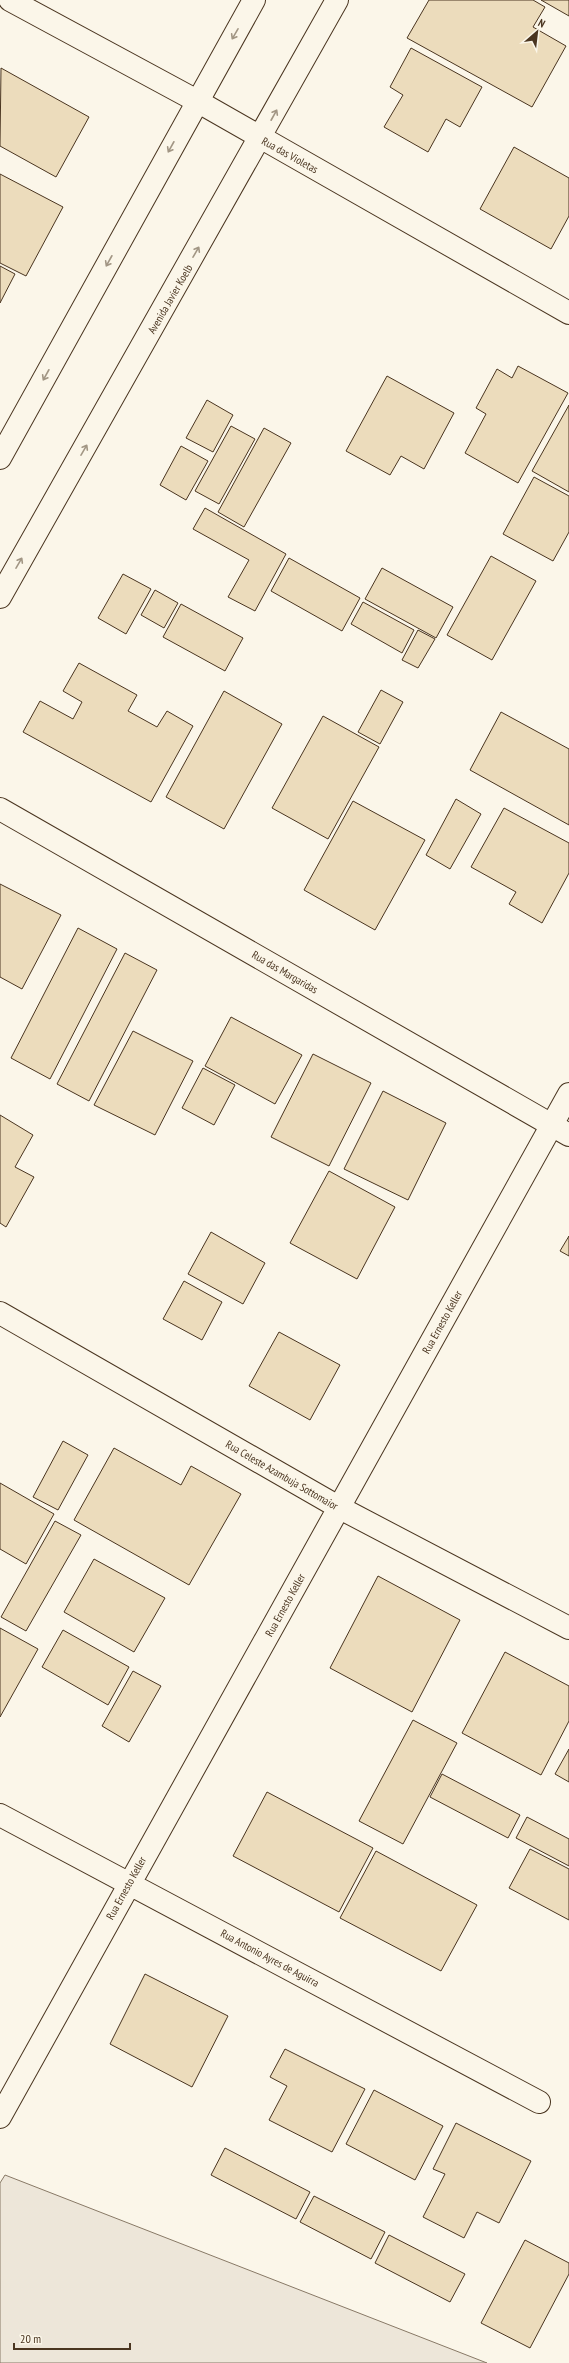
<svg xmlns="http://www.w3.org/2000/svg" width="569" height="2363" viewBox="0 0 569 2363" font-family="'PT Sans Narrow',sans-serif">
  <style>
    .green { fill: #ede6d9; stroke: #887966 }
    .building { fill: #ecdcbc; stroke: #4a3520 }
    .lines { fill: none; stroke-linecap: round; stroke-linejoin: round }
    .street-casing { stroke: #4a3520; stroke-width: 24 }
    .secondary-casing { stroke: #4a3520; stroke-width: 24 }
    .street { stroke: #fbf6e9; stroke-width: 22 }
    .secondary { stroke: #fbf6e9; stroke-width: 22 }
    .oneway { stroke: #a29684 }
    .labels { text-anchor: middle; dominant-baseline: central; stroke-width: 3; stroke-linejoin: round; paint-order: stroke }
    .street-label { font-size: 11px; fill: #4a3520; stroke: #fbf6e9 }
  </style>
  <rect width="100%" height="100%" fill="#fbf6e9"/>
  <path class="green" d="M5 2175 487 2363H0V2183Z"/>
  <path class="building" d="M429 0H533L545 7 533 27 566 46 532 107 407 38Z
    M541 0H569V16Z
    M411 48 482 87 460 127 446 119 428 152 384 127 403 95 390 87Z
    M1 68 89 117 56 177 0 146Z
    M514 147 569 178V216L551 249 480 209Z
    M0 174 63 207 26 276 0 263Z
    M0 266 15 274 0 303Z
    M518 366 568 393 518 483 465 453 486 414 476 408 497 369 512 378Z
    M387 376 454 413 424 469 401 456 390 475 346 451Z
    M207 400 233 415 213 452 186 438Z
    M569 405V492L532 471Z
    M231 426 255 439 219 504 195 491Z
    M264 428 291 443 244 527 218 512Z
    M181 446 208 461 186 500 160 485Z
    M534 477 569 496V532L553 561 503 534Z
    M205 508 286 554 255 611 228 597 249 560 193 529Z
    M491 556 536 581 492 660 447 635Z
    M289 558 360 598 342 631 271 591Z
    M382 568 453 607 436 638 365 599Z
    M123 574 151 589 126 634 98 618Z
    M155 590 178 603 164 628 141 615Z
    M363 602 414 630 402 653 351 624Z
    M181 604 243 638 225 671 163 637Z
    M418 630 435 639 418 668 402 660Z
    M79 663 137 695 128 711 157 727 167 711 193 726 151 802 23 732 40 701 73 719 82 702 63 691Z
    M381 690 403 702 380 744 358 732Z
    M224 691 282 724 224 829 166 797Z
    M501 712 569 749V825L470 770Z
    M323 716 379 747 328 839 272 808Z
    M456 799 481 814 450 869 426 855Z
    M353 801 425 840 375 930 304 890Z
    M504 808 569 843V873L542 923 509 904 516 892 471 867Z
    M0 884 61 915 22 989 0 977Z
    M78 928 117 949 50 1079 11 1058Z
    M125 953 157 970 89 1101 57 1084Z
    M231 1017 302 1055 275 1104 205 1066Z
    M133 1031 193 1061 155 1135 94 1105Z
    M313 1054 371 1083 329 1166 271 1137Z
    M203 1068 235 1085 214 1125 182 1108Z
    M383 1091 446 1123 408 1200 344 1169Z
    M0 1115 33 1135 15 1167 34 1177 6 1227 0 1223Z
    M329 1171 395 1207 357 1279 290 1243Z
    M211 1232 265 1263 243 1304 188 1274Z
    M569 1236V1256L560 1251Z
    M184 1281 222 1302 202 1340 163 1319Z
    M279 1332 340 1365 310 1420 249 1386Z
    M63 1441 88 1455 58 1510 33 1497Z
    M114 1448 181 1485 191 1466 241 1494 189 1585 74 1520Z
    M0 1483 54 1514 26 1564 0 1549Z
    M55 1521 81 1535 26 1631 1 1617Z
    M94 1559 165 1598 134 1652 64 1612Z
    M378 1576 460 1620 412 1712 330 1668Z
    M0 1628 38 1649 0 1717Z
    M63 1630 129 1667 108 1705 42 1667Z
    M505 1652 569 1686V1721L541 1775 462 1733Z
    M133 1671 161 1686 129 1742 102 1726Z
    M413 1720 457 1743 403 1844 359 1821Z
    M569 1749V1782L555 1774Z
    M442 1774 520 1815 508 1838 430 1797Z
    M267 1792 373 1848 339 1912 233 1856Z
    M527 1817 569 1839V1866L516 1838Z
    M530 1849 569 1869V1920L509 1888Z
    M376 1851 477 1905 441 1971 340 1918Z
    M145 1974 228 2016 192 2087 110 2044Z
    M285 2049 365 2089 332 2152 269 2120 287 2086 270 2077Z
    M374 2090 443 2126 415 2180 346 2144Z
    M456 2123 531 2161 499 2223 477 2212 464 2238 423 2217 445 2174 433 2169Z
    M225 2148 310 2192 296 2219 211 2175Z
    M314 2196 385 2232 371 2259 300 2222Z
    M389 2235 465 2274 450 2302 375 2263Z
    M525 2240 569 2263V2274L530 2348 481 2323Z"/>
  <g class="lines">
    <g class="street-casing">
      <path id="street" d="M10 0 197 101 569 313
        M0 809 569 1135
        M0 1313 340 1508 569 1628
        M0 1815 539 2102
        M0 2117 569 1094"/>
    </g>
    <g class="secondary-casing">
      <path id="secondary" d="M0 458 254 0
        M0 597 337 0"/>
    </g>
    <use href="#street" class="street"/>
    <use href="#secondary" class="secondary"/>
  </g>
  <defs><path id="oneway-shaft" d="M-6 0H5M1.5-3L5.5 0L1.5 3" fill="none" stroke-width="1.6" stroke-linecap="round" stroke-linejoin="round"/></defs>
  <g class="oneway">
    <use href="#oneway-shaft" transform="translate(235 34) rotate(120)"/>
    <use href="#oneway-shaft" transform="translate(274 115) rotate(-61)"/>
    <use href="#oneway-shaft" transform="translate(171 147) rotate(119)"/>
    <use href="#oneway-shaft" transform="translate(196 252) rotate(-60)"/>
    <use href="#oneway-shaft" transform="translate(109 261) rotate(119)"/>
    <use href="#oneway-shaft" transform="translate(46 375) rotate(119)"/>
    <use href="#oneway-shaft" transform="translate(84 450) rotate(-60)"/>
    <use href="#oneway-shaft" transform="translate(19 563) rotate(-60)"/>
  </g>
  <g class="labels">
    <g class="street-label">
      <text transform="translate(290 155) rotate(29)">Rua das Violetas</text>
      <text transform="translate(170 299) rotate(-60)">Avenida Javier Koelb</text>
      <text transform="translate(285 972) rotate(30)">Rua das Margaridas</text>
      <text transform="translate(442 1322) rotate(-61)">Rua Ernesto Keller</text>
      <text transform="translate(282 1475) rotate(30)">Rua Celeste Azambuja Sottomaior</text>
      <text transform="translate(285 1605) rotate(-61)">Rua Ernesto Keller</text>
      <text transform="translate(126 1888) rotate(-61)">Rua Ernesto Keller</text>
      <text transform="translate(270 1958) rotate(28)">Rua Antonio Ayres de Aguirra</text>
    </g>
  </g>
  <g transform="translate(537 32) rotate(28)" stroke="#fbf6e9" stroke-width="3" paint-order="stroke">
  <path d="M0-3L7 15L0 10L-7 15Z" fill="#4a3520"/>
  <text y="-6" font-size="11" font-weight="bold" text-anchor="middle" fill="#4a3520">N</text>
  </g>
  <path d="M14 2343v6h116v-6" fill="none" stroke="#4a3520" stroke-width="2"/>
  <text x="20" y="2343" font-size="12" fill="#4a3520" stroke="#fbf6e9" stroke-width="3" paint-order="stroke">20 m</text>
</svg>
